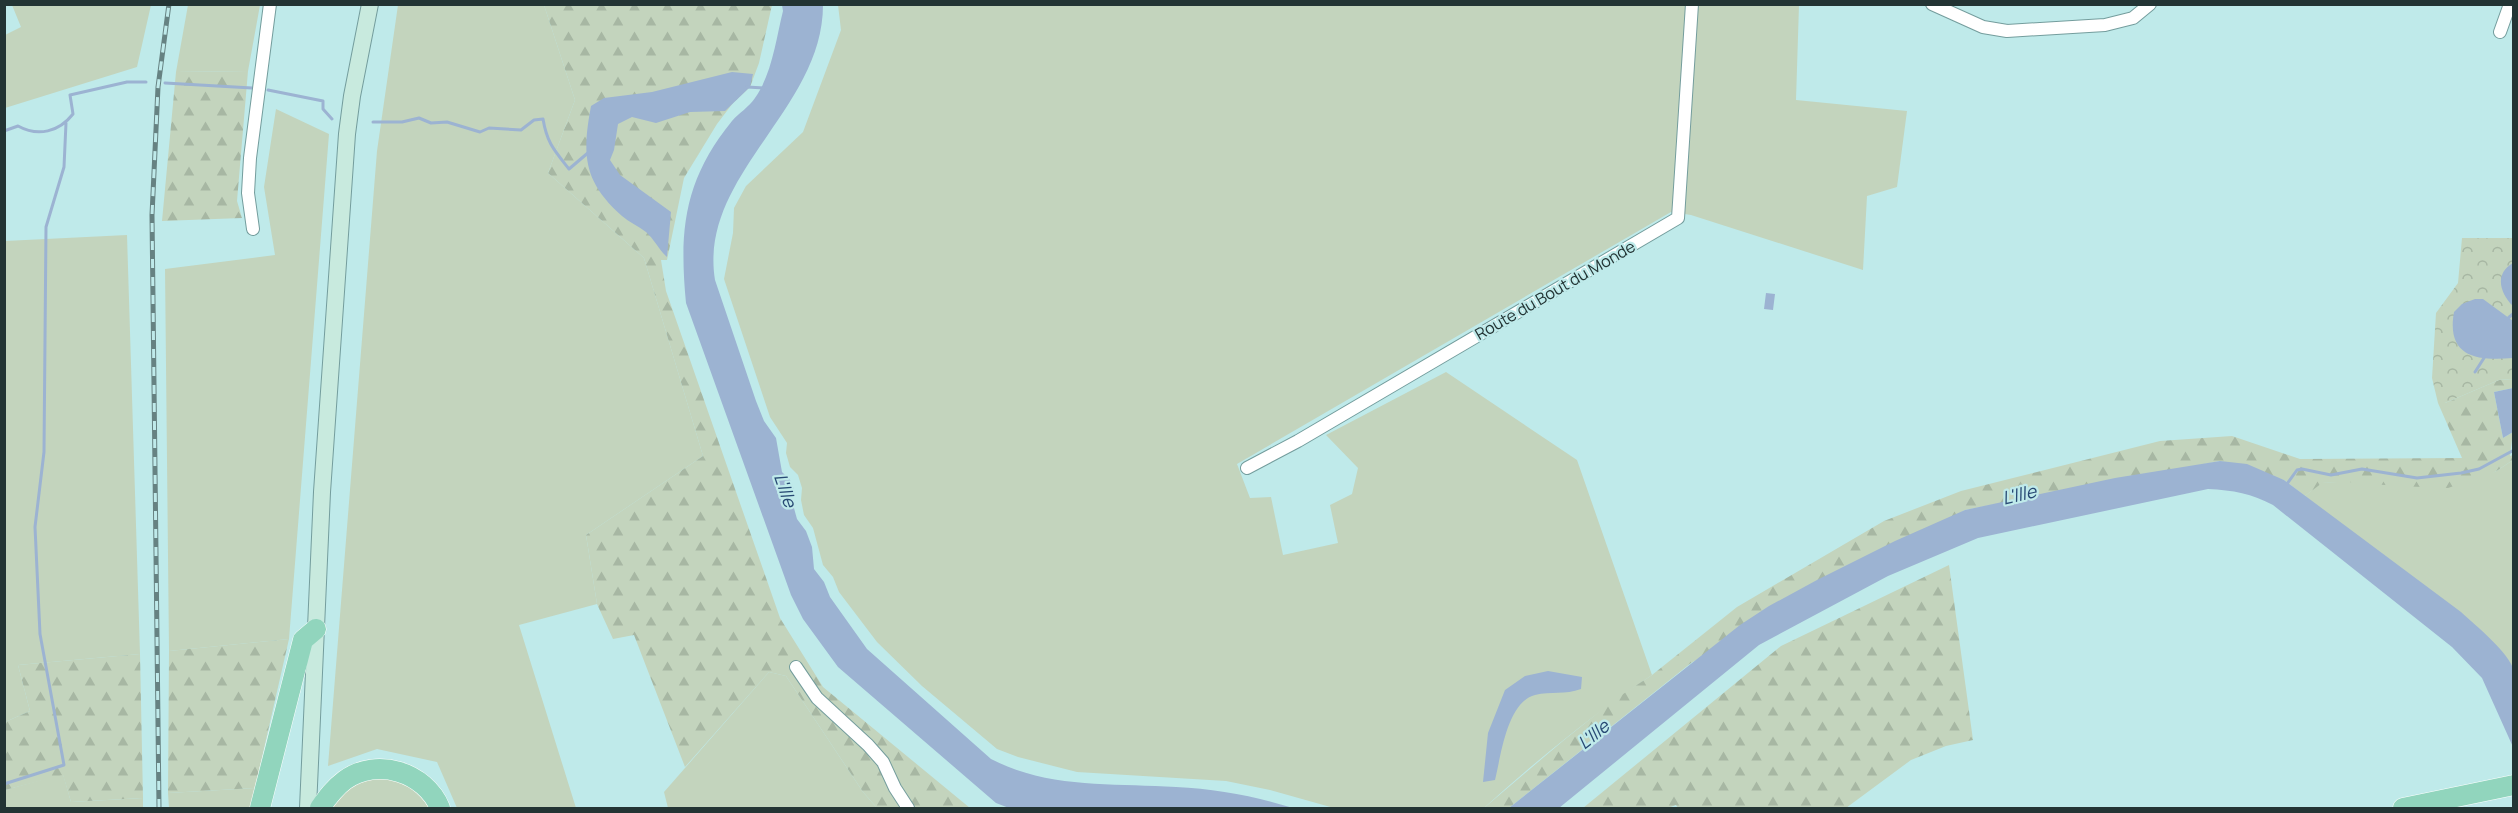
<svg xmlns="http://www.w3.org/2000/svg" width="2518" height="813" viewBox="0 0 2518 813" font-family="Manrope,sans-serif">
  <style>
    .grass { fill: #c3d4bd }
    .forest { fill: url(#forest-firs) }
    .park { fill: url(#park-crowns) }
    .water { fill: #9cb3d2 }
    .lines { fill: none; stroke-linecap: round; stroke-linejoin: round }
    .stream { stroke: #9cb3d2; stroke-width: 3 }
    .minor-casing { stroke: #749d9d; stroke-width: 14 }
    .secondary-casing { stroke: #749d9d; stroke-width: 18 }
    .primary-casing { stroke: #fff; stroke-width: 21 }
    .minor { stroke: #fff; stroke-width: 12 }
    .secondary { stroke: #c8eade; stroke-width: 16 }
    .primary { stroke: #91d5bd; stroke-width: 20 }
    .rail-casing { stroke: #668282; stroke-width: 5 }
    .rail { stroke: #bfeaea; stroke-width: 3; stroke-dasharray: 9; stroke-linecap: butt }
    .labels { text-anchor: middle; dominant-baseline: central; stroke-width: 4.5; stroke-linejoin: round; paint-order: stroke }
    .street-label { font-size: 16px; fill: #233434; stroke: #bfeaea }
    .water-label { font-size: 18px; font-style: italic; fill: #274973; stroke: #bfeaea }
  </style>
  <defs>
    <pattern id="forest-firs" width="22" height="20" patternUnits="userSpaceOnUse" patternTransform="scale(1.5)"><rect width="22" height="20" fill="#c3d4bd"/><path d="M5 1l3.5 6h-7zM16 11l3.5 6h-7z" fill="#a7b7a3"/></pattern>
    <pattern id="park-crowns" width="20" height="18" patternUnits="userSpaceOnUse" patternTransform="scale(1.5)"><rect width="20" height="18" fill="#c3d4bd"/><path d="M2 6a3 3 0 1 1 6 0M12 15a3 3 0 1 1 6 0" fill="none" stroke="#a7b7a3"/></pattern>
  </defs>
  <rect width="100%" height="100%" fill="#bfeaea"/>
  <path class="grass" d="M12 5H151L137 67 5 108V35L21 27Z
    M188 5H260L248 71 176 72Z
    M398 5H544L575 100 548 173 644 258 703 456 586 535 597 604 519 625 576 808H457L437 762 377 749 328 766 377 151Z
    M838 5H1799L1796 100 1907 111 1897 187 1867 196 1863 270 1691 215 1671 212 1237 464 1250 498 1271 497 1283 555 1338 543 1330 505 1352 494 1358 468 1326 435 1446 372 1577 460 1652 675C1592 715 1537 760 1484 808H1334L1270 790 1226 781 1077 772 1018 757 997 749 922 686 877 642 839 592 833 577 823 565 813 528 804 515 801 500 802 488 798 475 790 467 786 453 787 443 770 417 724 279 733 233 734 208 746 186 803 132 841 30Z
    M276 109 329 134 289 639 169 651 165 269 275 255 264 187Z
    M127 235 140 654 18 665 30 711 5 722V241Z
    M2513 460V671L2503 654 2305 496 2321 483 2495 472Z
    M769 672 786 676 863 792 877 808H668L664 792Z
    M63 774 71 802 143 798V808H5V790Z
    M382 777C410 780 417 785 432 808H330C345 786 355 782 382 777Z
    M255 788 251 808H169L168 793Z"/>
  <path class="forest" d="M544 5H772L759 63 750 87 733 103 717 124 684 178 667 260H661L666 291 780 618 823 687 970 808H877L863 792 786 676 769 672 685 767 634 635 613 639 597 604 586 535 703 456 644 258 548 173 575 100Z
    M248 71 237 201 242 218 162 221 176 72Z
    M2513 379V388L2494 392 2503 438 2513 432 2510 456 2513 455V460L2495 472 2448 488 2397 486 2348 482 2322 483 2305 496 2284 480 2220 461 1965 510 1691 663 1509 808H1484L1564 740 1614 700 1652 675 1737 607 1884 521 1961 491 2160 441 2232 436 2300 459 2462 458 2438 403H2445L2499 380Z
    M1949 565 1973 740 1946 746 1911 760 1846 808H1678L1676 805 1668 808H1583L1781 646Z
    M289 639 255 788 168 793 169 651Z
    M140 654 143 798 71 802 63 775 5 790V722L30 711 18 665Z"/>
  <path class="park" d="M2462 238H2513V379L2499 380 2445 403H2438L2432 378 2436 313 2458 283Z"/>
  <path class="water" d="M782 5H823C823 110 698 175 715 280L756 401 764 421 776 438 782 472 790 480 794 489 792 501 797 519 806 531 812 547 814 569 824 582 830 597 867 649 991 759C1049 789 1112 783 1176 787 1216 789 1255 796 1293 808H1009L996 803 838 667 803 619 791 595 686 303C679 230 684 180 732 121 739 113 749 107 755 98 772 74 776 39 783 11Z
    M732 72 753 74 750 87 725 111 690 112 656 123 632 117 618 124 614 150 610 160 620 175 671 212 667 257C659 250 654 239 646 232 638 226 629 222 622 216 583 181 582 155 591 106L604 98 652 92Z
    M2513 263V306C2500 293 2494 274 2513 263Z
    M1766 293 1775 294 1773 310 1764 309Z
    M2475 299H2483L2513 321V358C2477 361 2446 357 2454 312L2462 304Z
    M2513 388V432L2503 438 2494 392Z
    M2220 461 2247 464 2284 480 2461 612C2476 626 2509 652 2514 671 2517 688 2514 728 2513 747L2482 678 2452 647 2273 505C2252 494 2233 490 2208 489L1978 538 1888 576 1759 645 1559 808H1509L1740 625 1769 606 1817 580 1895 541 1965 510 2115 478Z
    M1548 671 1582 677 1581 689C1565 695 1551 691 1535 695 1507 702 1501 756 1495 780L1483 782 1488 733 1505 690 1525 676Z"/>
  <g class="lines">
    <path class="stream" d="M165 83 252 88
      M747 87 764 88
      M268 90 323 101V109L332 119
      M373 122H402L419 118 431 123 447 122 480 132 489 128 521 130 534 120 543 119C547 143 554 150 569 169L589 152
      M4 131 18 126C38 137 59 132 73 114L70 95 127 82H146
      M2506 320 2514 313
      M2475 372 2484 358
      M2287 484 2297 470 2302 469 2331 475 2362 469 2417 478 2461 473 2479 469 2514 450
      M4 784 64 765 40 634 35 527 44 452 46 227 64 167 66 123"/>
    <g class="minor-casing">
      <path id="minor" d="M1932 4 1983 27 2007 31 2105 25 2133 18 2150 4
        M2500 32 2510 4
        M253 229 248 193 250 158 270 4
        M1247 468 1298 441 1678 218 1692 4
        M796 667 817 698 868 745 883 762 895 788 908 808"/>
    </g>
    <g class="secondary-casing">
      <path id="secondary" d="M308 808 322 492 347 134 352 96 370 4"/>
    </g>
    <g class="primary-casing">
      <path id="primary" d="M260 808 303 640 316 629
        M320 808C327 798 334 788 345 780 377 757 425 772 440 808
        M2403 808 2514 785"/>
    </g>
    <use href="#minor" class="minor"/>
    <use href="#secondary" class="secondary"/>
    <use href="#primary" class="primary"/>
    <g class="rail-casing">
      <path id="rail" d="M159 808 152 215 158 87 169 4"/>
    </g>
    <use href="#rail" class="rail"/>
  </g>
  <g class="labels">
    <g class="street-label">
      <text transform="translate(1555 290) rotate(-30)">Route du Bout du Monde</text>
    </g>
    <g class="water-label">
      <text transform="translate(786 490) rotate(71)">L'Ille</text>
      <text transform="translate(2019 494) rotate(-13)">L'Ille</text>
      <text transform="translate(1593 734) rotate(-39)">L'Ille</text>
    </g>
  </g>
  <rect width="2518" height="813" fill="none" stroke="#233434" stroke-width="12"/>
</svg>
